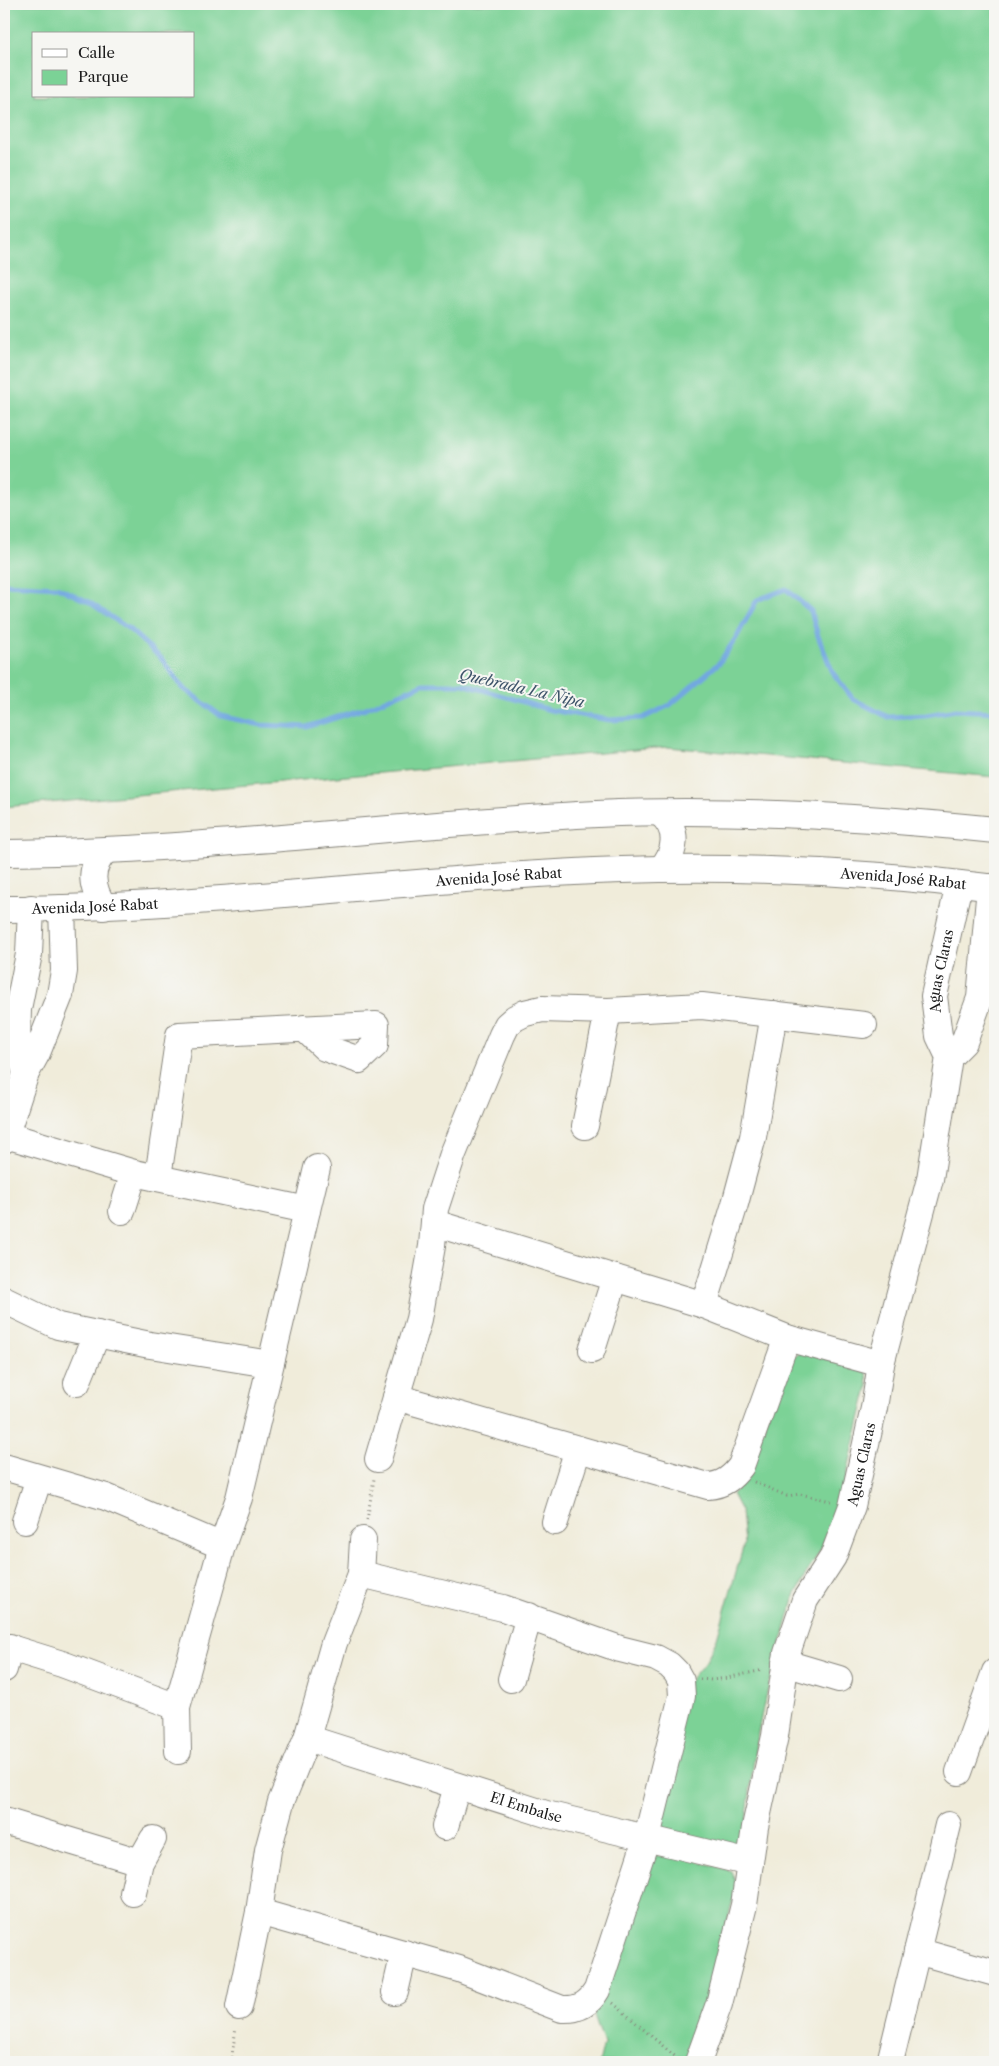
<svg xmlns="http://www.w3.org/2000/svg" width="999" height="2066" viewBox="0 0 999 2066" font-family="'Libre Caslon Text',serif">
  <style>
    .green { fill: #7bd296; stroke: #4c7759; fill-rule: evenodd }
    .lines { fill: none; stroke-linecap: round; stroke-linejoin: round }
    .stream { stroke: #72a8e0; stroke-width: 5 }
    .minor-casing { stroke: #86847b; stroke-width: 28 }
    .path { stroke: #86847b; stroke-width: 3; stroke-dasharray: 1 4; stroke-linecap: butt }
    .minor { stroke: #fff; stroke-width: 26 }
    .labels { text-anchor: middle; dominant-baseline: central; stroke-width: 4; stroke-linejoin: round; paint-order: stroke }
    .street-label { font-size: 14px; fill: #1c1c1c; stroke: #f6f6f2 }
    .water-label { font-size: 15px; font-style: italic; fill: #3e546a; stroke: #f6f6f2 }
  </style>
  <rect width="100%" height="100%" fill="#f6f6f2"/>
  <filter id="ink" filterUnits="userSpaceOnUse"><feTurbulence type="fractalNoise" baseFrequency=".02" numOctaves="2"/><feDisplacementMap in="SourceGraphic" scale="10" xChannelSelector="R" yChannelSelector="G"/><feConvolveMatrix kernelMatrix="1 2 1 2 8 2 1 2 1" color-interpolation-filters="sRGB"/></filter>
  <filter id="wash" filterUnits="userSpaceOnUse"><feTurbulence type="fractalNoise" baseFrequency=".0096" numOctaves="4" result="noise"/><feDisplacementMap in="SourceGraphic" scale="20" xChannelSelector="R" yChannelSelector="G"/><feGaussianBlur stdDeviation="1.12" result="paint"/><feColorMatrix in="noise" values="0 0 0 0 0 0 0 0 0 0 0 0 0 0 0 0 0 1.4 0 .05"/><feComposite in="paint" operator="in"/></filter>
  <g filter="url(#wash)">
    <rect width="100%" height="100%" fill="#f0ecda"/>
    <path class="green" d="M4 4H995V777L668 747 4 807ZM34 34H194V96H34Z
      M801 1351 867 1372 868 1387 839 1506 820 1551 805 1576 794 1598 764 1703 756 1742 745 1831 736 1843 720 1848 668 1834 656 1813 687 1684 706 1661 717 1638 744 1544 741 1511 732 1494 743 1483 789 1359Z
      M654 1856H682L731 1871 737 1886 688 2062H599L604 2044 592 2009Z"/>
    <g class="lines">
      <path class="stream" d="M4 584 57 587 89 602 129 629 161 658 183 688 221 716 261 725 307 727 366 708 423 684H463L550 710 610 720 643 718 670 705 719 663 736 638 757 600 786 589 811 611 818 636 833 673 853 699 888 717 926 715 956 710 995 712"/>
    </g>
  </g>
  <g filter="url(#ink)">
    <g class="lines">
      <g class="minor-casing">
        <g id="minor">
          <path d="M660 813C679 829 677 851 661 869"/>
          <path d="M4 853C202 851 399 824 597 814 730 808 863 816 995 830"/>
          <path d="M104 907C91 887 88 868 106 850"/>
          <path id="s1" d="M4 909C210 908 415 877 622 870 746 866 872 872 995 888"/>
          <path id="s2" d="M949 1057 939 1036 934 996 959 884"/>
          <path d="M26 1073 17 1043 18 1009 29 954 31 908"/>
          <path d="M585 1126 608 1011"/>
          <path d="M6 1135 134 1173 307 1210"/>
          <path d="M4 1140 26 1073 37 1053 60 995 64 971 62 908"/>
          <path d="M158 1177 179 1035 376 1025 375 1045 359 1060 325 1048 304 1028"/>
          <path d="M122 1211 134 1173"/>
          <path d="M434 1223 704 1305 787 1338 881 1364"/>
          <path d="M4 1300 58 1326 150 1345 270 1364"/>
          <path d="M704 1305 735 1204 753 1137 774 1014"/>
          <path d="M592 1350 615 1278"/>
          <path d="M77 1383 97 1334"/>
          <path d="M396 1397 708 1486C723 1485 732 1478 741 1466L787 1338"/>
          <path d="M378 1459 419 1319 432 1246 435 1209 453 1154 502 1035 507 1025 515 1018 525 1013 542 1009 608 1011 702 1006 864 1025"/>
          <path d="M4 1467 106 1497 222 1546"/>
          <path d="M25 1521 39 1478"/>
          <path d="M555 1522 578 1449"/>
          <path d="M4 1646 62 1664 177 1707"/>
          <path d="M785 1663 839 1679"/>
          <path d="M4 1669 10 1647"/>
          <path d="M511 1679 529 1616"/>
          <path id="s3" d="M307 1738 546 1814 750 1863"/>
          <path d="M178 1751 177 1707 222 1546 239 1498 317 1168"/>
          <path d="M959 1772 995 1672"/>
          <path d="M4 1821 140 1862"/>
          <path d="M445 1827 457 1787"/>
          <path d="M133 1893 140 1862 153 1839"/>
          <path d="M259 1912 459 1969 562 2009C579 2010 589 2004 597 1990L647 1837 682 1696 681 1681 676 1672 669 1665 656 1658 620 1649 503 1608 361 1574"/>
          <path d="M917 1951 995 1973"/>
          <path d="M395 1992 404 1953"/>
          <path d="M239 2007 259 1912 268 1850 281 1802 307 1738 334 1643 361 1574 363 1540"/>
          <path id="s4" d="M698 2062 719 2004 744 1905 755 1827 775 1736 787 1653 805 1600 833 1557 852 1506 874 1408 881 1364 930 1179 949 1057 964 1042 980 998 990 887"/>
          <path d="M890 2062 948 1825"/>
        </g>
      </g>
      <path class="path" d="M754 1482 787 1496 800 1494 831 1501
        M367 1520 374 1479
        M700 1679 712 1680 727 1678 763 1670
        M613 2003 678 2059
        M231 2062 236 2028"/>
      <use href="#minor" class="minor"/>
    </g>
  </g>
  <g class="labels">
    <g class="street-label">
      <text stroke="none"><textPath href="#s1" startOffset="496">Avenida José Rabat</textPath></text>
      <text stroke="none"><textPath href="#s1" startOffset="901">Avenida José Rabat</textPath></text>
      <text stroke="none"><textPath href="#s1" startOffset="91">Avenida José Rabat</textPath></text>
      <text stroke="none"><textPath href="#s2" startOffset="89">Aguas Claras</textPath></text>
      <text stroke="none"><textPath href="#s4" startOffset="624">Aguas Claras</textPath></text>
      <text stroke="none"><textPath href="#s3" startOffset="230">El Embalse</textPath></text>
    </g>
    <g class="water-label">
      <text transform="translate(522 688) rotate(13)">Quebrada La Ñipa</text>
    </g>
  </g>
  <rect width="999" height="2066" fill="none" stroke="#f6f6f2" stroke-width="20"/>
  <rect x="32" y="32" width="162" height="65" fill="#f6f6f2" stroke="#9f9f9c"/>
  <rect x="42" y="49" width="25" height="8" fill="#ffffff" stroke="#9f9f9c"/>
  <text x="78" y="58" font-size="15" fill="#1c1c1c">Calle</text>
  <rect x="42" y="70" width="25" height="15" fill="#7bd296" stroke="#9f9f9c"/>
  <text x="78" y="82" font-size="15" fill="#1c1c1c">Parque</text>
</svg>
